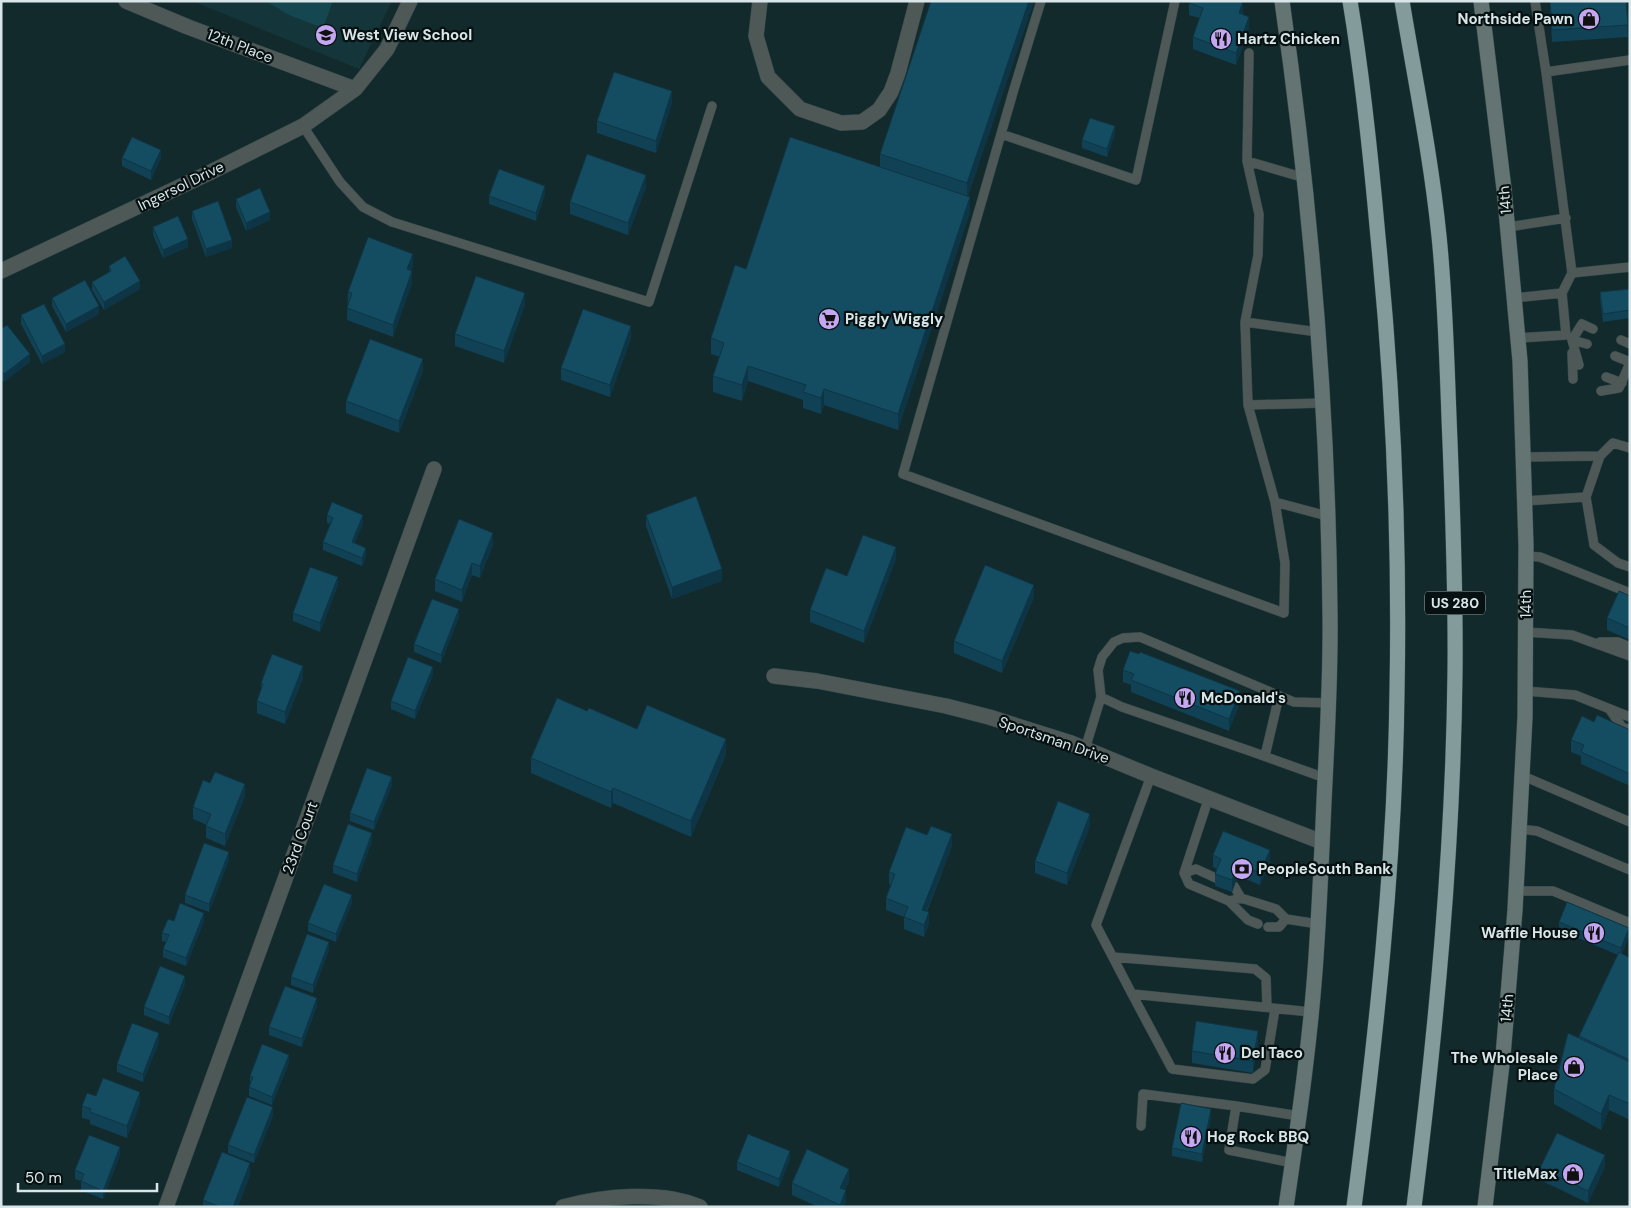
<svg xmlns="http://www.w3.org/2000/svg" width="1631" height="1208" viewBox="0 0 1631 1208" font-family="'DM Sans',sans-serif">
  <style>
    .built { fill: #14353a }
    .pitch { fill: #14474f }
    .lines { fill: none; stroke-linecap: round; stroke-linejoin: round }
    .lane-casing { stroke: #33484b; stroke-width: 10 }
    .street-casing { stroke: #33484b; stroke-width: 16 }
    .secondary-casing { stroke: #33484b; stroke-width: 16 }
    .highway-casing { stroke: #33484b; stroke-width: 16 }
    .lane { stroke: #4d5857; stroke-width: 9 }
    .street { stroke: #4d5857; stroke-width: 15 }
    .secondary { stroke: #637472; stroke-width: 15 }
    .highway { stroke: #839c9b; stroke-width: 15 }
    .wall { fill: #114154 }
    .shaded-wall { fill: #0e3545 }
    .building { fill: #144c62; stroke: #0e3545 }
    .labels { text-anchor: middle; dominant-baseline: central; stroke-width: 4.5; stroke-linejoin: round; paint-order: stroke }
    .shield { fill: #071112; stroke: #9aa6a8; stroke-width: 1 }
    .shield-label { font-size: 14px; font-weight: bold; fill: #d9e6e9 }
    .poi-label { font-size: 15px; font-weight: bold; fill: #d9e6e9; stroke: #071112; text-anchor: start }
    .street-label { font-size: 15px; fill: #d9e6e9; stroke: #071112 }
  </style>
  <rect width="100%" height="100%" fill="#132a2d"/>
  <path class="built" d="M192 1H392L359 69Z"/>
  <path class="pitch" d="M266 1H333L323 28 289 15Z"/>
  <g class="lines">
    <g class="lane-casing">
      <path id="lane" d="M1041 1 1014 89 903 474 1284 613 1285 563 1275 502 1327 516
        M1535 1 1546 72
        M303 126 340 182 363 207 392 222 649 302 712 106
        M1001 134 1136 180 1175 1
        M1247 161 1249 53
        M1508 227 1566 218
        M1572 273 1546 72 1630 60
        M1562 293 1572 273 1630 267
        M1514 298 1562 293 1566 335 1518 338
        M1245 322 1318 332
        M1572 340 1587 344
        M1621 340 1630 344
        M1572 353 1573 379
        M1615 356 1630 362
        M1579 365 1572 340 1582 324 1593 329
        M1606 377 1622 383
        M1601 391 1619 388 1630 363
        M1248 405 1323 403
        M1600 456 1613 443 1630 448
        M1522 457 1600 456 1586 497 1524 501
        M1586 497 1594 545 1618 563 1630 567
        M1275 502 1248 405 1245 322 1258 255 1259 214 1247 161 1305 178
        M1526 556 1540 557 1630 593
        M1525 632 1572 635 1630 656
        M1600 642H1618L1630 647
        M1525 691 1575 695 1630 717
        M1610 710 1622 727 1630 730
        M1085 749 1101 697
        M1265 756 1279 696
        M1151 776 1096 925 1132 994 1311 1012
        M1523 776 1630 822
        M1325 778 1250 751 1122 707 1101 697 1098 670 1102 657 1114 642 1123 638 1140 637 1294 702 1329 703
        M1209 797 1184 873 1196 869 1218 879
        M1520 829 1537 831 1630 870
        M1184 873 1189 884 1229 901 1241 898 1276 909 1286 919 1318 924
        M1234 886 1241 898
        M1516 891H1553L1630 923
        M1229 901 1248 920 1258 924
        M1268 927H1279L1286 919
        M1113 957 1255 969 1266 978 1267 1007
        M1132 994 1172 1069 1253 1079 1265 1070 1275 1009
        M1236 1106 1229 1150 1293 1163
        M1141 1126 1143 1094 1236 1106 1299 1116"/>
    </g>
    <g class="street-casing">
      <path id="street" d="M126 1 188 27 355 89
        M760 1 756 36 768 77 800 109 841 123 862 122 879 110 891 92 898 73 917 1
        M1 271 209 173 303 126 355 89 387 49 410 1
        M774 676 817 681 946 706 989 717 1071 743 1151 776 1322 842
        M166 1207 434 469
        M563 1207C603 1196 661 1190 700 1207"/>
    </g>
    <g class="secondary-casing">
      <path id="secondary" d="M1282 1C1311 204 1328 408 1330 613 1331 676 1327 739 1324 801 1322 848 1320 895 1317 941 1312 1030 1299 1119 1286 1207
        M1481 1 1504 189 1520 361 1526 545 1525 717 1515 910 1503 1056 1485 1207"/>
    </g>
    <g class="highway-casing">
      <path id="highway" d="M1350 1C1363 79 1371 158 1378 237 1393 388 1400 540 1397 692 1395 864 1376 1036 1354 1207
        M1402 1C1415 79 1431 157 1439 236 1446 304 1447 373 1450 442 1453 519 1456 596 1455 673 1453 852 1436 1030 1414 1207"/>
    </g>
    <use href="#lane" class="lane"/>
    <use href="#street" class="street"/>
    <use href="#secondary" class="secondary"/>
    <use href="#highway" class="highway"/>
  </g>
  <path class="wall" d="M1034 1 968 196 970 212 898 430 824 405 821 414 803 408V400L748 381 742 401 713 392V376L720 357 711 354V338L746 269 880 166V154Z
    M1550 1H1626L1628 37 1552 42Z
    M1189 3 1243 13V14L1249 29 1236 65 1193 49V37L1199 18 1189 15Z
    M672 103 656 153 597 133V121Z
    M1115 134 1107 157 1082 148V140Z
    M122 158H161L151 180 122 166Z
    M646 187 628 235 570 214V202Z
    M545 194 536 221 489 204V196Z
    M236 199 270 220 246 231 236 207Z
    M192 211 232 248 206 257 192 219Z
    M153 227 188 247 163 258 153 235Z
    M109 266 140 289 104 310 92 290V282L109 272Z
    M413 266 411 271 412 283 393 337 347 320 348 292Z
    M1630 289V318L1603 322 1600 300V292Z
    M52 298 99 314 66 332 52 306Z
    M525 305 504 363 455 346V334Z
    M21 315 65 352 42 364 21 324Z
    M1 329 30 362 4 382 1 379Z
    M631 338 610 397 561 380V368Z
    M423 371 399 433 346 413V401Z
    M327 515 363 523 355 543 366 556 362 566 323 550V542L330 524 327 523Z
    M646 515 722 581 672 599 646 526Z
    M493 545 480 578 472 575 462 602 435 591V579Z
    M896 559 864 643 810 622V610L847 576Z
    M338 585 320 632 293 621V613Z
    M1630 596V640L1607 630V618Z
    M1034 597 1002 673 954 653V641Z
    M459 617 441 663 414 652V644Z
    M1123 670 1240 703 1229 731 1131 692V685L1123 682Z
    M433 675 415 719 391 709V701Z
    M303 678 285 724 257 713V701L261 691V683Z
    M587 711 637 729 726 755 691 837 613 803 611 808 531 773V758Z
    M1594 722 1630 730V786L1581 764V756L1571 752V740Z
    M392 785 374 830 350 821V813Z
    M245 796 225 846 206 838V826L207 825 193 819V807Z
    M1090 826 1067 885 1035 873V861Z
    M372 841 357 882 333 873V865Z
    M952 846 927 912 929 924 924 937 904 929V917L886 910V898L891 885 889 884V872Z
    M1213 855 1270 862 1260 885 1238 876 1232 892 1215 886V874L1217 869 1213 867Z
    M229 860 209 912 185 903V895Z
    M352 903 336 942 308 931V923Z
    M174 921H204L186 966 163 957V949L166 942 162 941V933Z
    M1559 922 1629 936 1622 954 1630 958V1120L1609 1110 1601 1130 1554 1104V1089L1579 1038V1036L1618 955 1559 930Z
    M329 950 313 993 291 985V977Z
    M185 984 169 1025 144 1015V1007Z
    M317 1006 302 1047 269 1035V1027Z
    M159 1042 143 1082 117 1072V1064Z
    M1258 1043 1253 1073 1192 1063V1051Z
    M289 1063 272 1105 249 1096V1087L250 1084V1076Z
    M96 1096 140 1104 127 1138 90 1124V1120L82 1118V1106Z
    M273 1116 254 1163 228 1153V1145Z
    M1211 1117 1202 1162 1172 1156V1148Z
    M120 1155 103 1199 81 1190V1181L75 1179V1170Z
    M790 1159 779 1187 737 1170V1162Z
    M1605 1167 1588 1203 1540 1180V1168Z
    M250 1175 238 1207H203V1200Z
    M849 1181 845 1190 846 1202 844 1207H818L792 1195V1183Z"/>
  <path class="shaded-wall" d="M1029 1H1034L967 199V183Z
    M1243 1V13L1239 25V13Z
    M1249 17V29L1236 65V53Z
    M672 91V103L656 153V141Z
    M1115 126V134L1107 157V149Z
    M161 150V158L151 180V171Z
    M646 175V187L628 235V223Z
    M545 186V194L536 221V213Z
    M970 197V212L898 430V414Z
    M270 212V220L246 231V223Z
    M188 239V247L163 258V250Z
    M232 240V248L206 257V249Z
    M413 254V266L407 281V269Z
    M412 271V283L393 337V325Z
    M140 281V289L104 310V302Z
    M525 293V305L504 363V351Z
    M99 306V314L66 332V324Z
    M631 326V338L610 397V385Z
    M65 344V352L42 364V356Z
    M30 354V362L4 382V374Z
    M423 359V371L399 433V421Z
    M748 366V381L742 401V385Z
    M824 389V405L821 414V398Z
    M363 515V523L352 550V542Z
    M493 533V545L480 578V566Z
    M896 547V559L864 643V631Z
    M366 548V556L362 566V558Z
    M472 563V575L462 602V590Z
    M722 569V581L672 599V587Z
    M338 577V585L320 632V623Z
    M1034 585V597L1002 673V661Z
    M459 609V617L441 663V655Z
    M303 666V678L285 724V712Z
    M433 667V675L415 719V711Z
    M1240 691V703L1229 731V719Z
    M726 739V755L691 837V821Z
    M392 777V785L374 830V822Z
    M245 784V796L225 846V834Z
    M613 788V803L611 808V792Z
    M1090 814V826L1067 885V873Z
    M372 833V841L357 882V874Z
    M952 834V846L922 922V910Z
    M1270 850V862L1260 885V873Z
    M229 852V860L209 912V904Z
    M1238 864V876L1232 892V880Z
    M352 895V903L336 942V934Z
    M929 912V924L924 937V925Z
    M204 913V921L186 966V958Z
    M1629 928V936L1621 956V948Z
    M329 942V950L313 993V985Z
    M185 976V984L169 1025V1017Z
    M317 998V1006L302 1047V1039Z
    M1258 1031V1043L1253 1073V1061Z
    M159 1033V1042L143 1082V1074Z
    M289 1055V1063L272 1105V1097Z
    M140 1092V1104L127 1138V1126Z
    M1609 1095V1110L1601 1130V1114Z
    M273 1107V1116L254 1163V1155Z
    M1211 1109V1117L1202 1162V1154Z
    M120 1147V1155L103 1199V1191Z
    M790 1151V1159L779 1187V1179Z
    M1605 1155V1167L1588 1203V1191Z
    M250 1163V1175L238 1207H233Z
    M849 1169V1181L840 1200V1188Z
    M846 1190V1202L844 1207H840V1205Z"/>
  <path class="building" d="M931 1H1029L967 183 880 154Z
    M1190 1H1243L1239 13 1249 17 1236 53 1193 37 1203 8 1189 3Z
    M1550 1H1626L1628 25 1552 30Z
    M614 72 672 91 656 141 597 121Z
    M1090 118 1115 126 1107 149 1082 140Z
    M132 137 161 150 151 171 122 158Z
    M790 137 970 197 898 414 824 389 821 398 803 392 806 385 748 366 742 385 713 376 724 343 711 338 735 265 746 269Z
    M587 154 646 175 628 223 570 202Z
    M499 169 545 186 536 213 489 196Z
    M260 188 270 212 246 223 236 199Z
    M218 201 232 240 206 249 192 211Z
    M178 216 188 239 163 250 153 227Z
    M368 237 413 254 407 269 412 271 393 325 347 308 352 293 348 292Z
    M125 256 140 281 104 302 92 282 111 271 109 266Z
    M476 276 525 293 504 351 455 334Z
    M85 280 99 306 66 324 52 298Z
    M1630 289V310L1603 314 1600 292Z
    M44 304 65 344 42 356 21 315Z
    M583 309 631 326 610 385 561 368Z
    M7 325 30 354 4 374 1 371V329Z
    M370 339 423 359 399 421 346 401Z
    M696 496 722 569 672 587 646 515Z
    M332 502 363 515 352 542 366 548 362 558 323 542 333 518 327 515Z
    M459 519 493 533 480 566 472 563 462 590 435 579Z
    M863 535 896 547 864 631 810 610 826 568 847 576Z
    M985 565 1034 585 1002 661 954 641Z
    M310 567 338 577 320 623 293 613Z
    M1619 591 1630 596V628L1607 618Z
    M432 599 459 609 441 655 414 644Z
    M1130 651 1139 654 1140 652 1240 691 1229 719 1131 680 1134 674 1123 670Z
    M272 654 303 666 285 712 257 701 263 684 261 683Z
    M408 657 433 667 415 711 391 701Z
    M557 698 587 711 589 708 637 729 647 705 726 739 691 821 613 788 611 792 531 758Z
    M1597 715 1630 730V774L1581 752 1584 745 1571 740 1582 716 1594 722Z
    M367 768 392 777 374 822 350 813Z
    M215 772 245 784 225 834 206 826 211 814 193 807 203 780 210 783Z
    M1058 801 1090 814 1067 873 1035 861Z
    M348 824 372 833 357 874 333 865Z
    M931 826 952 834 922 910 929 912 924 925 904 917 908 907 886 898 895 874 889 872 906 827 927 835Z
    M1223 831 1270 850 1260 873 1238 864 1232 880 1215 874 1221 859 1213 855Z
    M204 843 229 852 209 904 185 895Z
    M324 884 352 895 336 934 308 923Z
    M1567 902 1629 928 1621 948 1559 922Z
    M180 903 204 913 186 958 163 949 169 935 162 933 168 919 174 921Z
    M307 934 329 942 313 985 291 977Z
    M1619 952 1630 958V1060L1579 1036Z
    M160 966 185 976 169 1017 144 1007Z
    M285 986 317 998 302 1039 269 1027Z
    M1196 1021 1258 1031 1253 1061 1192 1051Z
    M132 1023 159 1033 143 1074 117 1064Z
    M1568 1033 1630 1062V1104L1609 1095 1601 1114 1554 1089Z
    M262 1044 289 1055 272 1097 249 1087 253 1077 250 1076Z
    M103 1078 140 1092 127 1126 90 1112 91 1109 82 1106 87 1093 96 1096Z
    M247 1097 273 1107 254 1155 228 1145Z
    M1181 1103 1211 1109 1202 1154 1172 1148Z
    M1557 1133 1605 1155 1588 1191 1540 1168Z
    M748 1134 790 1151 779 1179 737 1162Z
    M89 1135 120 1147 103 1191 81 1181 84 1174 75 1170Z
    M807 1149 849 1169 840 1188 846 1190 840 1205 792 1183Z
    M222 1152 250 1163 233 1207H220L203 1200Z"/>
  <defs>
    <g id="shop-disc" transform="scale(1.125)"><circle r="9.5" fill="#c4a7f1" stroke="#071112"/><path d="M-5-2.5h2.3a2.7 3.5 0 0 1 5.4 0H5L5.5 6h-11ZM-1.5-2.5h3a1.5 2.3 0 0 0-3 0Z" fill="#111"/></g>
    <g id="school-disc" transform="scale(1.125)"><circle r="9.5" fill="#c4a7f1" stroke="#071112"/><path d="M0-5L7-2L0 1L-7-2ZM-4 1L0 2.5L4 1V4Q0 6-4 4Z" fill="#111"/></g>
    <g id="restaurant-disc" transform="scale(1.125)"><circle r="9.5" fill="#c4a7f1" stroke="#071112"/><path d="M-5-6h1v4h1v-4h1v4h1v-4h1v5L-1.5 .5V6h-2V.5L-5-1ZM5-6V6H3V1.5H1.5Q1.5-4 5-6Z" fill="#111"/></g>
    <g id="supermarket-disc" transform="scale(1.125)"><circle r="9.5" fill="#c4a7f1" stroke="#071112"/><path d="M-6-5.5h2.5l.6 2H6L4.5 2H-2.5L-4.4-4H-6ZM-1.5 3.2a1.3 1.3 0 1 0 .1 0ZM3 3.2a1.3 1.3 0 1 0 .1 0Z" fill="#111"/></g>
    <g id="bank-disc" transform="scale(1.125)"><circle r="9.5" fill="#c4a7f1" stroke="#071112"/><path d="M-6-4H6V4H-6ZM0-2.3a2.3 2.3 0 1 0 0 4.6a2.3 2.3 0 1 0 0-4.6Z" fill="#111"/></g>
  </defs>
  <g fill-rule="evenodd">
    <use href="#shop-disc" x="1589" y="19"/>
    <use href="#school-disc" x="326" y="35"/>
    <use href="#restaurant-disc" x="1221" y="39"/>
    <use href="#supermarket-disc" x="829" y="319"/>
    <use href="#restaurant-disc" x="1185" y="698"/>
    <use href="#bank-disc" x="1242" y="869"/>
    <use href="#restaurant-disc" x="1594" y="933"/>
    <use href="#restaurant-disc" x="1225" y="1053"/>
    <use href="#shop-disc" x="1574" y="1067"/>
    <use href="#restaurant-disc" x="1191" y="1137"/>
    <use href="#shop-disc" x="1573" y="1174"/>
  </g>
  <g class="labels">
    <rect class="shield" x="1425" y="591.5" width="60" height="23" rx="4"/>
    <g class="shield-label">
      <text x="1455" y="603">US 280</text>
    </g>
    <g class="poi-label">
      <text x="1573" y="19" text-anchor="end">Northside Pawn</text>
      <text x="342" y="35">West View School</text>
      <text x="1237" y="39">Hartz Chicken</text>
      <text x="845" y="319">Piggly Wiggly</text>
      <text x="1201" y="698">McDonald's</text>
      <text x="1258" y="869">PeopleSouth Bank</text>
      <text x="1578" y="933" text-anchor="end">Waffle House</text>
      <text x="1241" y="1053">Del Taco</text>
      <text x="1558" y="1058" text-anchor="end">The Wholesale<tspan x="1558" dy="17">Place</tspan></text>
      <text x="1207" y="1137">Hog Rock BBQ</text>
      <text x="1557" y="1174" text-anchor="end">TitleMax</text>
    </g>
    <g class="street-label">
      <text transform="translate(240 46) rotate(21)">12th Place</text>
      <text transform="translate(181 186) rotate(-26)">Ingersol Drive</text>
      <text transform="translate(1505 200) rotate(-95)">14th</text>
      <text transform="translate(1526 604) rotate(-90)">14th</text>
      <text transform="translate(1054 740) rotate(19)">Sportsman Drive</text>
      <text transform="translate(300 838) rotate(-70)">23rd Court</text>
      <text transform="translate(1507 1008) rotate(-85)">14th</text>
    </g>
  </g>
  <rect width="1631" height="1208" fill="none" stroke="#d9e6e9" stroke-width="5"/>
  <path d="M18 1183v8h139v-8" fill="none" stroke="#d9e6e9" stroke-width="2.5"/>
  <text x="25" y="1183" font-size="15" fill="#d9e6e9" stroke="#071112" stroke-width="4" paint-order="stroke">50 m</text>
</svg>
